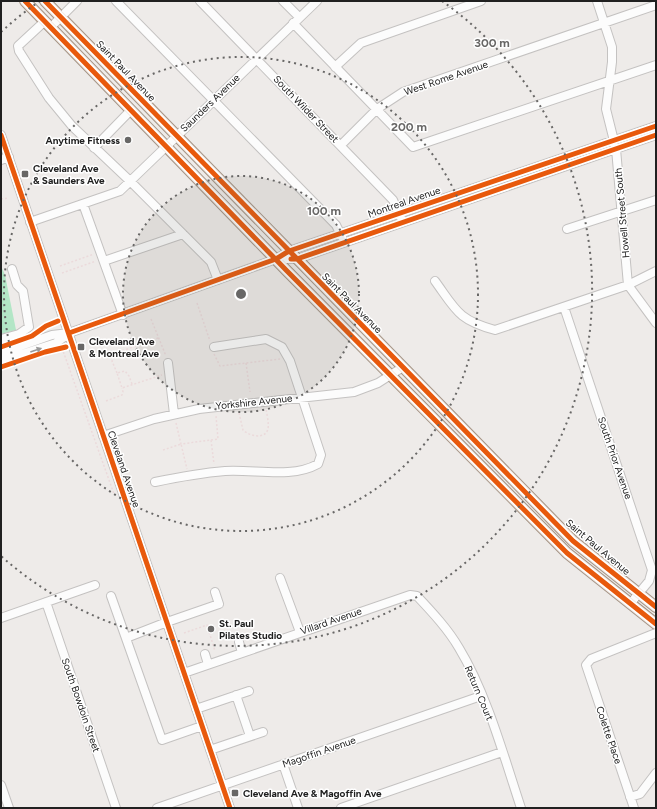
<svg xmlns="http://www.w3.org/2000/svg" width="657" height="809" viewBox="0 0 657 809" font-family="Figtree,sans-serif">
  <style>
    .pitch { fill: #b3e6c6 }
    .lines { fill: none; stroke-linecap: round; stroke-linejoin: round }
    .minor-casing { stroke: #c4c2c1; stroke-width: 10 }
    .major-casing { stroke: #a59485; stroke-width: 12 }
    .path { stroke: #ebdadb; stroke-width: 1.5; stroke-dasharray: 2 2; stroke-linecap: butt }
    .minor { stroke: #fcfcfc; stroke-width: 8 }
    .major { stroke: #f1eae6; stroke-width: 10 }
    .cycleway-casing { stroke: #fff; stroke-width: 8 }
    .cycleway { stroke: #e8590c; stroke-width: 5 }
    .oneway { fill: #999 }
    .ring { fill: none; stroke: #686766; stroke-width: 2; stroke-dasharray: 2 4 }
    .poi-dot { fill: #686766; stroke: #fff; stroke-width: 1.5 }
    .labels { text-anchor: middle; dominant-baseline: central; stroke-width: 3; stroke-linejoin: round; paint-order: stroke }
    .street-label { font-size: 10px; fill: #202020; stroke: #fff }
    .poi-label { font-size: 10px; font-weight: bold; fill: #202020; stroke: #fff; text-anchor: start }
    .centre { fill: #686766; stroke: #fff; stroke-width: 2 }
    .ring-label { font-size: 12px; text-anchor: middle; font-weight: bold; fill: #686766; stroke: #fff; stroke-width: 3; stroke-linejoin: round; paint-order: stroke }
  </style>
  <rect width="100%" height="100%" fill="#eeebe9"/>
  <path class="pitch" d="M1 266 5 275 16 330 1 334Z"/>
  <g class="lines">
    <g class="minor-casing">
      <path id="minor" d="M116 1 336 225 342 237
        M200 1 393 200 401 218
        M283 1 299 17
        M597 1 612 47V62L606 109 616 149 628 285 656 323
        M45 21 18 46 19 51 49 98 72 126 130 181 211 262 218 280
        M293 23 413 147 656 65
        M51 27 77 1
        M335 67 361 43 481 1
        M1 135 230 808
        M341 145 377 109 403 92 656 5
        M94 148 131 110
        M1 160 9 157
        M83 204 123 315
        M30 222 120 191 317 1
        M567 229 656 200
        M276 259H297L656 135
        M104 261 183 234
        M435 281C456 310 458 320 495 330L628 285 656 271
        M564 307 652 570 649 581 630 604
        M1 339 19 334 29 327 23 291 17 285 12 269
        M1 353 52 335 69 333 276 259 289 251 656 126
        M1 361 56 343 68 334
        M168 363 174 414
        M103 436 154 419 199 409 354 392 378 383 403 367
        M155 482C179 477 201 473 225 471 255 469 291 479 318 464L321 455 290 361 282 347 266 339 214 347
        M280 578 300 632
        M111 596 162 740 202 726
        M46 602 116 808
        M1 618 95 585
        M126 638 167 622 219 604 215 592
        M239 642 242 653
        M205 654 208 664
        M184 673 410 595 417 596C432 612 448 629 459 648 487 694 504 757 521 808
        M236 695 250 736
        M196 709 249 691
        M210 750 263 732
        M283 764 298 808
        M1 785 9 808
        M630 797 640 794 656 773
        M157 808 481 696
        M341 808 502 752
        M634 808 586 665 591 659 656 633"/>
    </g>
    <g class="major-casing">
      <path id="major" d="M25 1 287 271 567 553 656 624
        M45 1 573 541 656 607"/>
    </g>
    <path class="path" d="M1 199 8 198
      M60 266 94 254
      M62 273 96 261
      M197 303 210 341
      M151 319 166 356
      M62 348 114 494
      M214 354 220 366 280 359
      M246 363 250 392
      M117 373 112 361 119 352 158 338
      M132 384 129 376 125 371 117 373 122 388 162 375
      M106 401 122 395 123 392 122 388
      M239 413 243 430C249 436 265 440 268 429 269 423 267 415 266 409
      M176 423 181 444 211 440 214 464
      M211 440 218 439 216 416
      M163 450 181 444 187 469
      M184 633 207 625 215 651"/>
    <use href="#minor" class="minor"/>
    <use href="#major" class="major"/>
    <g class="cycleway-casing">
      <path id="cycleway" d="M25 1 287 271 567 553 656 624
        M45 1 573 541 656 607
        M1 135 230 808
        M291 259H297L656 135
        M69 333 276 259 289 251 656 126
        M1 347 32 336 46 326 58 321
        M1 367 45 352 66 347"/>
    </g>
    <use href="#cycleway" class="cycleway"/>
  </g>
  <defs><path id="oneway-solid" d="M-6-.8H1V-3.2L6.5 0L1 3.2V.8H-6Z"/></defs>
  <use class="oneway" href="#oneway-solid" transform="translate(36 350) rotate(-19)"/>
  <circle cx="241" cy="294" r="118" fill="#686766" fill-opacity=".12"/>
  <g class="ring">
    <circle cx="241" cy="294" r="118"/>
    <circle cx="241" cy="294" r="237"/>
    <path d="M1 32A355 355 0 0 1 40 1M442 1A355 355 0 1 1 1 556"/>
  </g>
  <g class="poi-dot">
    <circle cx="128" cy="140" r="4"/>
    <rect x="21" y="170" width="8" height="8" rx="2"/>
    <rect x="77" y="343" width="8" height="8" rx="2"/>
    <circle cx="211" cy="629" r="4"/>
    <rect x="231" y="789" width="8" height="8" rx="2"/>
  </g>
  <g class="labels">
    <g class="street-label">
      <text transform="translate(126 71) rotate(46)">Saint Paul Avenue</text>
      <text transform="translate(446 78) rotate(-19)">West Rome Avenue</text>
      <text transform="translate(210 103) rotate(-44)">Saunders Avenue</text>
      <text transform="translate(306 109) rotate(46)">South Wilder Street</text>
      <text transform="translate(404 202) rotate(-19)">Montreal Avenue</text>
      <text transform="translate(622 213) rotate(-95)">Howell Street South</text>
      <text transform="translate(352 303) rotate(45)">Saint Paul Avenue</text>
      <text transform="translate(254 402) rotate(-6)">Yorkshire Avenue</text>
      <text transform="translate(615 458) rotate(71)">South Prior Avenue</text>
      <text transform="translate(124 469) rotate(71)">Cleveland Avenue</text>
      <text transform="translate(598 547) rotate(40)">Saint Paul Avenue</text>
      <text transform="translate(331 621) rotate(-19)">Villard Avenue</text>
      <text transform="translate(479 693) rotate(67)">Return Court</text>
      <text transform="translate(81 705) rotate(71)">South Bowdoin Street</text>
      <text transform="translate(609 735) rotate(71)">Colette Place</text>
      <text transform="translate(319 752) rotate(-19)">Magoffin Avenue</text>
    </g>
    <g class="poi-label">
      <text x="120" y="140" text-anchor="end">Anytime Fitness</text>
      <text x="33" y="168">Cleveland Ave<tspan x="33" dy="12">&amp; Saunders Ave</tspan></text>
      <text x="89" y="341">Cleveland Ave<tspan x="89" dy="12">&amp; Montreal Ave</tspan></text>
      <text x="219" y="623">St. Paul<tspan x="219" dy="12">Pilates Studio</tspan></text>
      <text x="243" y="793">Cleveland Ave &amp; Magoffin Ave</text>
    </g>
  </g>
  <circle cx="241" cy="294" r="6" class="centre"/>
  <g class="ring-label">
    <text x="492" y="47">300 m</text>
    <text x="409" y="131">200 m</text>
    <text x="324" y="215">100 m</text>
  </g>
  <rect width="657" height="809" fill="none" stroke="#202020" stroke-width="4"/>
</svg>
